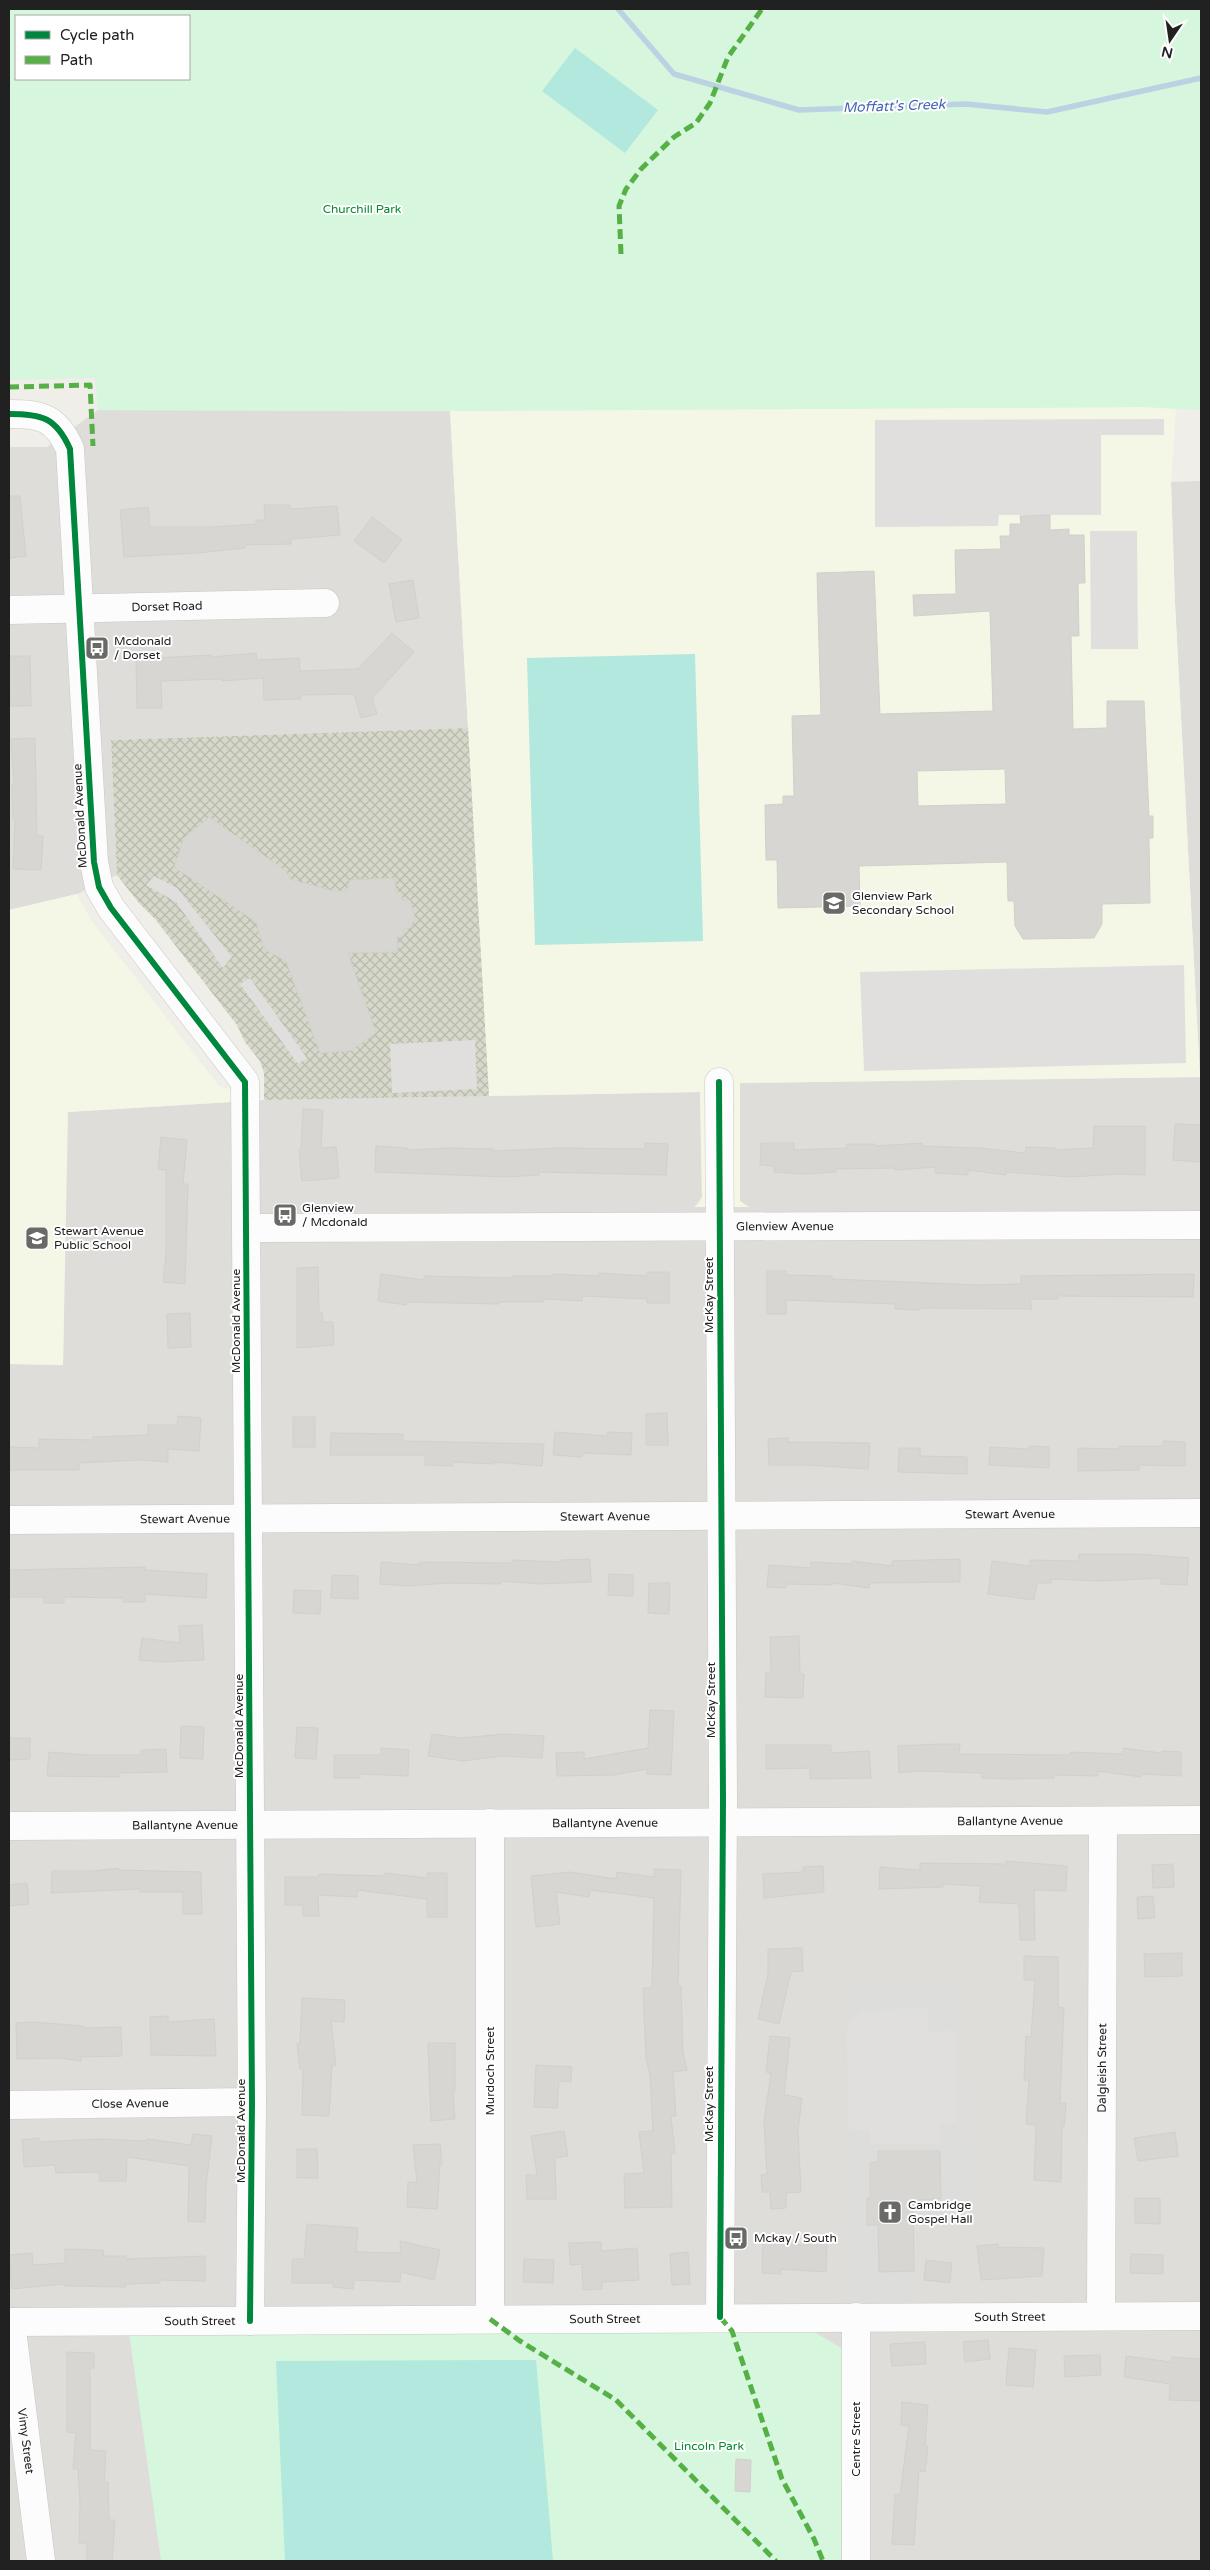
<svg xmlns="http://www.w3.org/2000/svg" width="1210" height="2570" viewBox="0 0 1210 2570" font-family="'Varela Round',sans-serif">
  <style>
    .residential { fill: #deddda }
    .education { fill: #f4f7e5 }
    .religious { fill: #dddddb }
    .construction { fill: url(#construction-cross-hatch) }
    .park { fill: #d6f6dd; fill-rule: evenodd }
    .pitch { fill: #b2e8dd }
    .parking { fill: #e0dfdd }
    .lines { fill: none; stroke-linecap: round; stroke-linejoin: round }
    .stream { stroke: #bbd2e3; stroke-width: 5.5 }
    .building { fill: #d7d6d2; stroke: #d2d0ca; fill-rule: evenodd }
    .minor-casing { stroke: #c8c8c5; stroke-width: 29 }
    .minor { stroke: #fdfcfc; stroke-width: 28 }
    .quiet { stroke: #55b145; stroke-width: 5; stroke-dasharray: 10 5; stroke-linecap: butt }
    .cycleway-casing { stroke: #fff; stroke-width: 9 }
    .cycleway { stroke: #00873e; stroke-width: 6 }
    .labels { text-anchor: middle; dominant-baseline: central; stroke-width: 4; stroke-linejoin: round; paint-order: stroke }
    .park-label { font-size: 12px; fill: #05882e; stroke: #fff }
    .street-label { font-size: 12px; fill: #212121; stroke: #fff }
    .poi-label { font-size: 12px; fill: #212121; stroke: #fff; text-anchor: start }
    .water-label { font-size: 14px; font-style: italic; fill: #4665b7; stroke: #fff }
  </style>
  <defs>
    <pattern id="construction-cross-hatch" width="8" height="8" patternUnits="userSpaceOnUse" patternTransform="scale(1.25)"><rect width="8" height="8" fill="#d6d9ca"/><path d="M0 0l8 8M0 8l8-8" fill="none" stroke="#b7baad"/></pattern>
  </defs>
  <rect width="100%" height="100%" fill="#efeee9"/>
  <path class="residential" d="M98 410 450 411 468 728 111 740 117 875 77 894 9 910V447H47Z
    M1201 481V2561H9V1364L63 1365 67 1112 264 1100 700 1092 702 1197 695 1206H746L740 1201V1083L1200 1077 1175 603 1171 482Z"/>
  <path class="education" d="M1145 407 1176 409 1171 482 1175 603 1200 1077 740 1083V1201L749 1207H694L699 1204 702 1197 700 1092 489 1096 450 411Z
    M77 894 91 920 219 1086 264 1100 68 1112 63 1365 9 1364V910Z"/>
  <path class="religious" d="M845 1986 963 1988 969 2205H919L917 2295 846 2297Z"/>
  <path class="construction" d="M468 728 489 1096 264 1100V1073L260 1061 245 1042 237 1025 155 919 139 903 117 875 111 740Z"/>
  <path class="park" d="M9 9H1201V410L1145 407 450 411 98 410 95 378 9 380ZM16 16H189V79H16Z
    M811 2330 843 2349 841 2561H161L129 2332Z"/>
  <path class="pitch" d="M575 48 658 110 625 153 542 91Z
    M695 654 703 941 535 945 527 658Z
    M536 2360 553 2561H285L276 2361Z"/>
  <path class="parking" d="M1164 419V435H1101V515H999L998 526 875 527V420Z
    M1090 531H1137L1138 649H1091Z
    M154 876 177 888 232 957 223 968 176 902 146 885Z
    M1184 965 1186 1063 864 1071 860 972Z
    M250 978 307 1058 298 1064 240 984Z
    M475 1040 477 1089 392 1093 390 1044Z
    M927 2007 928 2032 955 2030 956 2123 940 2124 939 2144 870 2143V2130H849L846 2029 862 2011Z"/>
  <g class="lines">
    <path class="stream" d="M618 9 674 74 799 110 966 104 1047 112 1201 78"/>
  </g>
  <path class="building" d="M9 496H20L26 556 9 558Z
    M264 505H290V509L337 506 340 535 291 539V544L245 545V548L198 553 124 557 120 510 148 507 150 527H213L256 524V520H265Z
    M1050 515V530L1069 529V535H1084L1085 583H1078L1079 636H1071L1073 729 1107 728V701H1144L1149 816H1153V838H1149L1150 903 1102 904V924L1094 938 1023 939 1015 926 1014 901H1008L1007 862 859 866 860 906 778 908 777 860H766L765 805 783 804V796H794L792 716 821 715 817 573 874 571 880 714 993 711 990 611 914 616 913 595 956 594 955 550 1001 549 1000 536H1010V524H1021L1020 516ZM1005 769 1006 804 918 806 917 771Z
    M372 517 402 540 384 563 354 541Z
    M413 580 419 618 396 622 389 584Z
    M392 633 414 652 372 698 377 714 361 718 354 694 301 695V699L264 700 263 678 222 681V679L161 681 162 708H137L136 659 211 655V657L256 653 257 660 299 658 300 671 358 669Z
    M9 656H30L31 706H10Z
    M35 738 37 836H43L41 870 13 869 15 819H13L12 785H14L11 739Z
    M209 817 286 871 290 879 334 891H347L350 880 395 878 396 892H402V900H410L415 917 411 928H403L404 936 397 937 398 952 348 953 376 1033 350 1051 320 1053 286 961 264 949 256 922 174 867 184 838Z
    M303 1109 323 1110 321 1148 336 1147 339 1178 302 1181 299 1150H301Z
    M1175 1124 1201 1125V1162L1173 1160Z
    M1094 1126H1145V1175L1119 1174 1070 1177 1006 1172V1175L968 1170V1175L935 1173V1167L895 1170V1168L836 1169V1172L804 1174 774 1172V1166L760 1165 761 1143H794V1150L847 1148V1144H875V1146L922 1143V1146L980 1148 1025 1153 1026 1147 1056 1148 1055 1150 1093 1148Z
    M161 1137 187 1140 183 1184H188L185 1284 163 1282 166 1253V1170L158 1169Z
    M645 1143 668 1144 666 1175 539 1172V1175L507 1177 375 1172 376 1146 408 1148 407 1150 449 1148 494 1149V1151L560 1148 645 1149Z
    M318 1267 319 1312H322L323 1322H333L334 1345 297 1348V1268Z
    M767 1271H786V1275L832 1276V1279L978 1285 1021 1284V1276L1194 1274 1193 1297 1058 1296V1299H1030L1032 1309 921 1308 920 1310 895 1309V1304L786 1300V1314H767Z
    M647 1272H669V1303H647V1299L583 1296 582 1301 543 1299V1302H499V1304L406 1302V1305L378 1301 381 1274 424 1280V1276L512 1278V1276H553V1274L599 1276V1273L647 1276Z
    M190 1313 191 1347 168 1348 167 1314Z
    M667 1413 668 1445H646V1414Z
    M178 1416 201 1418 199 1451 168 1449V1462L139 1460 79 1463V1470H9V1447L39 1448V1439L93 1440V1437L148 1435V1425H177Z
    M293 1417H315V1447H293Z
    M555 1432 607 1436V1432L632 1433 631 1455 582 1453V1457L553 1455Z
    M331 1433 403 1434V1441L544 1444 542 1466 494 1462V1464L453 1462V1466L425 1465V1455H330Z
    M788 1438V1442L870 1443 868 1469 807 1465H769L768 1439Z
    M1163 1441 1185 1442V1466L1139 1465V1470L1078 1471V1448L1119 1449V1446H1163Z
    M1029 1446 1049 1447V1468L989 1465 990 1447 1029 1449Z
    M899 1448H920V1456L967 1457V1474L898 1472Z
    M1079 1554H1138L1189 1558 1187 1585 1161 1584V1578L1100 1581 1051 1579V1583H1037L1034 1600 988 1594 992 1561 1030 1566V1560L1078 1561Z
    M590 1559 591 1582 539 1584 501 1581V1584L447 1583 408 1586 380 1584 381 1562 420 1565V1562L512 1563V1560L561 1562V1560Z
    M960 1559V1582L870 1583 869 1588 832 1583V1585L786 1584V1588L767 1587 769 1565 811 1568V1562L852 1564V1561L892 1566V1561Z
    M145 1567V1570L207 1574 206 1598 145 1594V1602H123V1598L64 1597V1603H44V1597H9V1570Z
    M609 1574 633 1575V1596L608 1595Z
    M332 1575 358 1576V1599L331 1598Z
    M649 1583H670L669 1614 648 1613Z
    M294 1590 321 1591 320 1614 293 1613Z
    M202 1625 204 1660 163 1662 139 1660 142 1638 180 1643 179 1626Z
    M799 1636 800 1674H804L803 1698 765 1697 766 1672H771L770 1637Z
    M650 1710 674 1711 671 1775 647 1774V1769L614 1775 557 1776 556 1753 584 1752V1759L648 1748Z
    M181 1726 204 1727 203 1759 180 1758Z
    M297 1727 318 1728 316 1759 295 1758Z
    M432 1734 461 1738 505 1734 544 1736 542 1758 502 1756 463 1761 428 1756Z
    M9 1738H30V1759L9 1760Z
    M939 1744H960L959 1754 1070 1755V1752L1123 1754V1748L1161 1753 1162 1751 1181 1752V1776L1141 1774V1777L1098 1771V1776L1054 1775V1778L1011 1779 982 1778V1773L919 1771 899 1773 898 1746Z
    M766 1745H831V1753L869 1751 871 1778 810 1779V1768L766 1769Z
    M381 1748 409 1750 408 1776 360 1774V1778H334V1755H381Z
    M166 1749 167 1772 119 1773V1777L47 1776 49 1752 87 1755H142L141 1750Z
    M1006 1861 1067 1866 1066 1891 1034 1890 1035 1940H1020L1019 1904 979 1902 981 1886 942 1884 943 1887 879 1889 880 1867 920 1870V1863L1006 1864Z
    M1173 1864 1174 1887 1153 1888 1152 1865Z
    M823 1866 824 1892 764 1898 763 1874 803 1872V1867Z
    M118 1868 119 1870 201 1872 202 1914H183V1892H140V1889L51 1893 52 1871H93Z
    M654 1869 681 1870 678 1986H681L683 2053 687 2070 673 2072 676 2116H671L675 2153 671 2154 672 2207 625 2208 624 2174 644 2173 639 2132 653 2131 650 2075 646 2059 643 1988H652L654 1898 590 1890 589 1897 556 1892 560 1924 536 1927 531 1876 570 1872 616 1879 617 1872 654 1877Z
    M385 1873 427 1878V1873H447V1917H427V1899L357 1890V1897L318 1895 319 1916H303V1905H285V1877H319V1874L385 1876Z
    M27 1883 29 1904 9 1906V1885Z
    M1153 1896 1155 1918 1138 1919 1137 1897Z
    M802 1948 803 1971 791 1972 779 2024 758 2019 768 1974V1949Z
    M1182 1953V1976L1145 1977 1144 1954Z
    M1024 1956 1058 1957V2007L1064 2008 1060 2103H1066L1064 2127H1062L1061 2182 1034 2180 1036 2125 1026 2124 1029 2080H1024L1026 2036 1031 2037 1035 1980H1024Z
    M302 1998 345 2000 344 2022 331 2021 336 2065 332 2066 329 2116 302 2115 303 2069H300L297 2044 300 2043Z
    M168 2016V2022L214 2019 216 2056 151 2055 150 2017Z
    M34 2022 83 2026V2028L121 2027 122 2056 81 2057V2061L59 2058 17 2059 16 2023Z
    M770 2036 790 2038 784 2095 802 2098 798 2131 801 2192 786 2193V2208L771 2209 770 2192H762L761 2175 767 2174 764 2122 771 2073 766 2072Z
    M428 2043H455V2091H453L455 2119 431 2121Z
    M536 2065 572 2067 571 2082 559 2081 557 2108 534 2107Z
    M564 2131 568 2156 555 2158 556 2199H527L526 2175H537L531 2136Z
    M1175 2132 1178 2156 1138 2161 1134 2138Z
    M193 2134 212 2136 206 2186 205 2222 188 2221 189 2166 127 2157 126 2181H99V2172L56 2173 55 2165 24 2167 22 2140 39 2138V2142L100 2139 146 2141 147 2139 191 2145Z
    M440 2144 442 2164H440L437 2209 407 2207 408 2182 417 2183 413 2145Z
    M297 2149H317L318 2178H297Z
    M878 2151H940L941 2199 913 2200 914 2271 879 2272 878 2225H867V2198H870V2163L878 2162Z
    M1135 2198H1160V2224L1135 2223Z
    M307 2224 358 2228 356 2252 401 2253 400 2241 440 2250 434 2280 401 2272 400 2282 354 2280 353 2289 333 2287V2283H292V2259H304Z
    M601 2242V2251L637 2248 639 2280 602 2282V2289L583 2290 582 2264 570 2265 569 2243Z
    M808 2242 827 2243 826 2272 781 2269V2274L762 2273 763 2243 808 2245Z
    M998 2244V2247L1044 2248 1042 2276 981 2280 977 2246Z
    M65 2249 103 2250 104 2256H126V2259L205 2256V2281L160 2280V2283L126 2284V2287L64 2286V2284L12 2289 9 2255 32 2253 33 2265 65 2263Z
    M688 2252 690 2284 672 2285 670 2254Z
    M1131 2254 1163 2255V2274L1130 2273Z
    M524 2259 554 2260 553 2283 523 2282Z
    M926 2260 952 2263 950 2283 924 2280Z
    M988 2340 990 2359 965 2362 963 2342Z
    M925 2342 926 2364 892 2366 890 2344Z
    M1009 2348 1036 2350 1033 2387 1006 2385Z
    M67 2352 94 2353V2368H90V2450L106 2451 104 2482H108L109 2520H115L112 2561H87V2543H79L80 2504 78 2469H73L76 2433 67 2432Z
    M1100 2355 1101 2375 1065 2377 1064 2356Z
    M1126 2356 1171 2362 1172 2357 1201 2359V2401L1169 2400 1170 2384 1124 2377Z
    M902 2402 928 2405 925 2446H928L925 2472 919 2471 914 2545 892 2544 895 2494 900 2495 909 2426 901 2425Z
    M736 2459 751 2460 750 2492 735 2491Z"/>
  <g class="lines">
    <g class="minor-casing">
      <g id="minor">
        <path d="M9 414C41 414 56 417 70 449L94 862 99 887 111 908 245 1082 252 2102 250 2321"/>
        <path id="s1" d="M9 610 325 603"/>
        <path d="M719 1082 723 1800 720 2317"/>
        <path id="s2" d="M247 1228 1201 1225"/>
        <path id="s3" d="M9 1520 1201 1513"/>
        <path d="M490 1823V2319"/>
        <path id="s4" d="M9 1826 1201 1820"/>
        <path id="s5" d="M9 2105 252 2102"/>
        <path id="s6" d="M1101 2316 1103 1821"/>
        <path d="M856 2317V2561"/>
        <path id="s7" d="M9 2322 1201 2316"/>
        <path id="s8" d="M11 2322 41 2561"/>
      </g>
    </g>
    <use href="#minor" class="minor"/>
    <path class="quiet" d="M621 254 619 206 626 189 641 169 674 137 696 123 710 103 728 57 762 9
      M9 387 90 385 93 446
      M720 2317 732 2331 782 2479 814 2539 823 2561
      M490 2319 520 2341 616 2400 776 2561"/>
    <g class="cycleway-casing">
      <path id="cycleway" d="M9 414C41 414 56 417 70 449L94 862 99 887 111 908 245 1082 252 2102 250 2321
        M719 1082 723 1800 720 2317"/>
    </g>
    <use href="#cycleway" class="cycleway"/>
  </g>
  <defs>
    <g id="bus-square" transform="scale(1.25)"><rect x="-9" y="-9" width="18" height="18" rx="4" fill="#696967" stroke="#fff"/><path d="M-5-6H5V4H4V6H2V4H-2V6H-4V4H-5ZM-3.5-4V0h7V-4ZM-3.5 1.2v1.5H-2V1.2ZM2 1.2v1.5H3.5V1.2Z" fill="#fff"/></g>
    <g id="school-square" transform="scale(1.25)"><rect x="-9" y="-9" width="18" height="18" rx="4" fill="#696967" stroke="#fff"/><path d="M0-5L7-2L0 1L-7-2ZM-4 1L0 2.5L4 1V4Q0 6-4 4Z" fill="#fff"/></g>
    <g id="church-square" transform="scale(1.25)"><rect x="-9" y="-9" width="18" height="18" rx="4" fill="#696967" stroke="#fff"/><path d="M-1.2-6h2.4v3.5h3.3v2.4h-3.3V6h-2.4V-.1h-3.3v-2.4h3.3Z" fill="#fff"/></g>
  </defs>
  <g fill-rule="evenodd">
    <use href="#bus-square" x="97" y="648"/>
    <use href="#school-square" x="834" y="903"/>
    <use href="#bus-square" x="285" y="1215"/>
    <use href="#school-square" x="37" y="1238"/>
    <use href="#church-square" x="890" y="2212"/>
    <use href="#bus-square" x="736" y="2238"/>
  </g>
  <g class="labels">
    <g class="park-label">
      <text x="362" y="209">Churchill Park</text>
      <text x="709" y="2446">Lincoln Park</text>
    </g>
    <g class="street-label">
      <text stroke="none"><textPath href="#s1" startOffset="158">Dorset Road</textPath></text>
      <text transform="translate(80 816) rotate(-93)">McDonald Avenue</text>
      <text stroke="none"><textPath href="#s2" startOffset="538">Glenview Avenue</textPath></text>
      <text transform="translate(709 1295) rotate(-90)">McKay Street</text>
      <text transform="translate(236 1321) rotate(-90)">McDonald Avenue</text>
      <text stroke="none"><textPath href="#s3" startOffset="1001">Stewart Avenue</textPath></text>
      <text stroke="none"><textPath href="#s3" startOffset="596">Stewart Avenue</textPath></text>
      <text stroke="none"><textPath href="#s3" startOffset="176">Stewart Avenue</textPath></text>
      <text transform="translate(711 1700) rotate(-90)">McKay Street</text>
      <text transform="translate(239 1726) rotate(-90)">McDonald Avenue</text>
      <text stroke="none"><textPath href="#s4" startOffset="1001">Ballantyne Avenue</textPath></text>
      <text stroke="none"><textPath href="#s4" startOffset="596">Ballantyne Avenue</textPath></text>
      <text stroke="none"><textPath href="#s4" startOffset="176">Ballantyne Avenue</textPath></text>
      <text stroke="none"><textPath href="#s6" startOffset="248">Dalgleish Street</textPath></text>
      <text transform="translate(490 2071) rotate(-90)">Murdoch Street</text>
      <text stroke="none"><textPath href="#s5" startOffset="121">Close Avenue</textPath></text>
      <text transform="translate(709 2104) rotate(-90)">McKay Street</text>
      <text transform="translate(241 2131) rotate(-90)">McDonald Avenue</text>
      <text stroke="none"><textPath href="#s7" startOffset="1001">South Street</textPath></text>
      <text stroke="none"><textPath href="#s7" startOffset="596">South Street</textPath></text>
      <text stroke="none"><textPath href="#s7" startOffset="191">South Street</textPath></text>
      <text transform="translate(856 2439) rotate(-90)">Centre Street</text>
      <text stroke="none"><textPath href="#s8" startOffset="120">Vimy Street</textPath></text>
    </g>
    <g class="poi-label">
      <text x="114" y="641">Mcdonald<tspan x="114" dy="14">/ Dorset</tspan></text>
      <text x="852" y="896">Glenview Park<tspan x="852" dy="14">Secondary School</tspan></text>
      <text x="302" y="1208">Glenview<tspan x="302" dy="14">/ Mcdonald</tspan></text>
      <text x="54" y="1231">Stewart Avenue<tspan x="54" dy="14">Public School</tspan></text>
      <text x="908" y="2205">Cambridge<tspan x="908" dy="14">Gospel Hall</tspan></text>
      <text x="754" y="2238">Mckay / South</text>
    </g>
    <g class="water-label">
      <text transform="translate(894 106) rotate(-2)">Moffatt's Creek</text>
    </g>
  </g>
  <rect width="1210" height="2570" fill="none" stroke="#212121" stroke-width="20"/>
  <rect x="15" y="15" width="175" height="65" fill="#ffffff" stroke="#a6a6a6"/>
  <rect x="25" y="31" width="25" height="8" fill="#00873e" stroke="#a6a6a6"/>
  <text x="60" y="40" font-size="15" fill="#212121">Cycle path</text>
  <rect x="25" y="56" width="25" height="8" fill="#55b145" stroke="#a6a6a6"/>
  <text x="60" y="65" font-size="15" fill="#212121">Path</text>
  <g transform="translate(1170 40) rotate(193)" stroke="#ffffff" stroke-width="4" paint-order="stroke">
  <path d="M0-4L9 19L0 12L-9 19Z" fill="#212121"/>
  <text y="-8" font-size="14" font-weight="bold" text-anchor="middle" fill="#212121">N</text>
  </g>
</svg>
